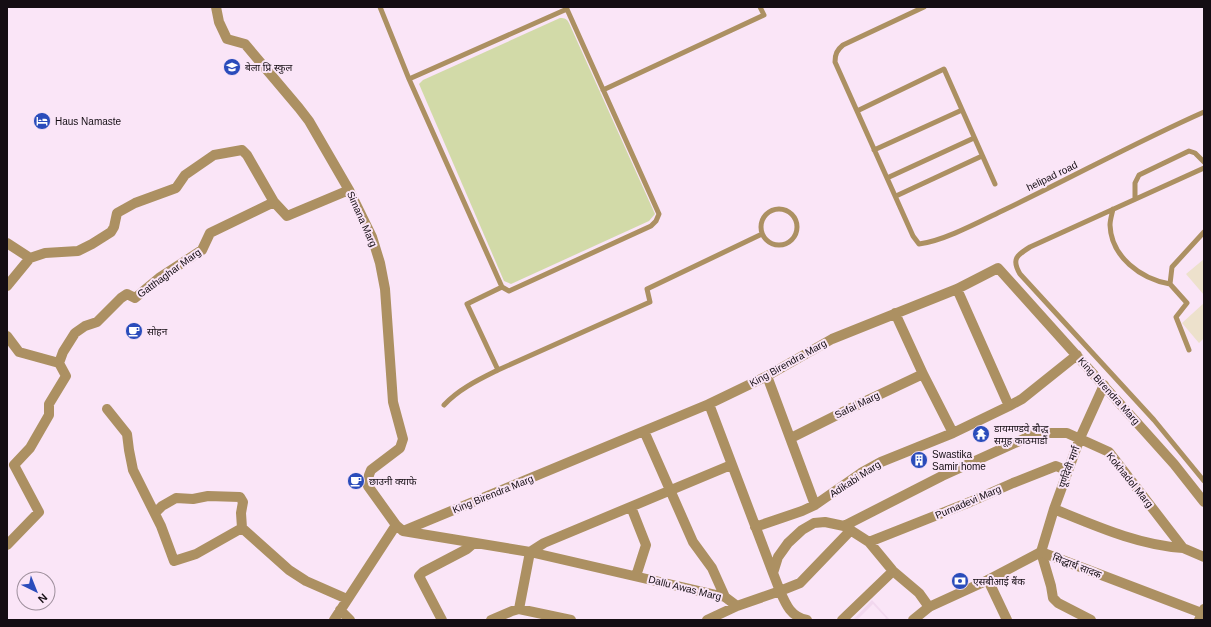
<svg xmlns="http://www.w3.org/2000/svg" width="1211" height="627" viewBox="0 0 1211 627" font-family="Helvetica,'Noto Sans Devanagari',sans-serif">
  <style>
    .built { fill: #f2d8ef }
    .medical { fill: #ede1cc }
    .green { fill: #d2daa8 }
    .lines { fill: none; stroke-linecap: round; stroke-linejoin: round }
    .service { stroke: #ac9062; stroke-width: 5 }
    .minor { stroke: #ac9062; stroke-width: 10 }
    .tertiary { stroke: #ac9062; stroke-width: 10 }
    .labels { text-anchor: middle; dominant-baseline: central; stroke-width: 4; stroke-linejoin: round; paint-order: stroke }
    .poi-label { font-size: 10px; fill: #140d13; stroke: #fae5f7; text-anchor: start }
    .street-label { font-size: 10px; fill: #140d13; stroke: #fae5f7 }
  </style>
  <rect width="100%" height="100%" fill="#fae5f7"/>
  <path class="built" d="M872 600 890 620H884L886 618 873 604 857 620H853Z"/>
  <path class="medical" d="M1204 259V295L1186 274Z
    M1204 303V338L1199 343 1182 323Z"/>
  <path class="green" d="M560 18C565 18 567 19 569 23L655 214 649 221 511 284 504 281 419 84 423 80Z"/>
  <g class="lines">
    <path class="service" d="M380 7 409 79 502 287 509 291 651 226 656 221 659 214 566 7
      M924 7 843 45C837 50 835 54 835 62L913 236 919 244C944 241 981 221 1004 210 1071 178 1136 142 1204 112
      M409 79 567 9
      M603 90 764 15 760 7
      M857 111 944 69 995 184
      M874 150 962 110
      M1204 168 1030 247C1017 255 1011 259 1020 274L1154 420 1204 481
      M887 178 974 138
      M896 196 982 156
      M1135 199V183L1139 175 1189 151 1195 153 1204 162
      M761 227a18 18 0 1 1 36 0a18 18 0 1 1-36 0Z
      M1113 209C1112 214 1110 220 1110 225 1111 257 1141 279 1170 284L1172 267 1204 232
      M1170 284 1187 303 1176 317 1189 350
      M498 370 650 302 647 289 762 234
      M444 405C459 389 478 380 498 370L467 304 502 287"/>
    <path class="minor" d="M216 7 219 22 227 39 245 44 299 108 309 121 349 190 372 237 380 263 385 289 393 402 403 439 400 448 371 470 369 475 368 486 396 525
      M7 243 30 258
      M7 286 30 258 45 253 78 251 92 244 111 232 114 227 117 213 135 203 176 188 185 175 214 155 242 150 247 155 274 202 287 216 349 190
      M957 289 1009 406
      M895 313 923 374 953 433
      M7 336 19 352 59 363
      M767 376 815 505
      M709 404 773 573
      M107 409 127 434 129 450 133 470 161 526 174 561 196 554 242 528
      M644 431 693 542 712 568 725 597
      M791 438 851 408 923 374
      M631 507 646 545 636 576
      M1054 509C1096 526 1138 545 1183 548
      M155 513 162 506 176 498 193 499 208 496 240 497 243 502 241 513 242 528 289 570 306 581 347 599
      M844 526 942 476 1037 433H1067L1109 452 1183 548 1204 557
      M755 527 802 511 815 505 861 473 881 462 953 433 1009 406 1022 399 1077 355
      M403 531 709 404 767 376 832 339 957 289 998 268 1174 464 1204 502
      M869 542 970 502 1013 483 1056 466 1068 471
      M7 545 39 512 14 465 30 448 49 415V404L66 376 59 363 63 352 75 333 85 326 97 322 121 298 127 294 135 298 159 278 202 250 210 233 274 202
      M988 580 1007 620
      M519 609 530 552 544 543 731 465
      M340 610 350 620
      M334 620 396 525 403 531 530 552 725 597 737 606 780 591 773 573 778 557 788 543 802 530 814 523 825 522 844 526 869 542 893 571 919 593 929 607
      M442 620 419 576 423 572 467 549 474 543
      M491 620 512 611 519 609 571 620
      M707 620 737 606
      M807 620C791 617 786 605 780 591L800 583 851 530
      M842 620 893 571
      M1091 620 1058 603 1053 598 1051 586 1041 552 1054 509 1080 438 1104 385
      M1199 620 1204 609"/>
    <path class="tertiary" d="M913 620 929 607 988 580 1041 552 1204 614"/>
  </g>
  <defs>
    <g id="school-disc" transform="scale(0.9)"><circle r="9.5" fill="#2a4cbb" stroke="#fae5f7"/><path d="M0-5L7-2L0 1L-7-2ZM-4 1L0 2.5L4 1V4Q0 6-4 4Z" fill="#fff"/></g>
    <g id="hotel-disc" transform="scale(0.9)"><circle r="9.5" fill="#2a4cbb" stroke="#fae5f7"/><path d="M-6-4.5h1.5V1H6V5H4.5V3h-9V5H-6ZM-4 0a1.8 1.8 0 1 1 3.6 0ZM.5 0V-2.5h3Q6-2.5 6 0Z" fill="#fff"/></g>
    <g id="cafe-disc" transform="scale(0.9)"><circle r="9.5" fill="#2a4cbb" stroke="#fae5f7"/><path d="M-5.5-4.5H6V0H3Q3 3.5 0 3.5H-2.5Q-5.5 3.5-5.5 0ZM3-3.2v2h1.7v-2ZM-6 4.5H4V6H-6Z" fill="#fff"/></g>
    <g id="temple-disc" transform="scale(0.9)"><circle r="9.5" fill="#2a4cbb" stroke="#fae5f7"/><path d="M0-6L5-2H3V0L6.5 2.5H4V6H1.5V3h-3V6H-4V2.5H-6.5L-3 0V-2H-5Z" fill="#fff"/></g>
    <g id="building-disc" transform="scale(0.9)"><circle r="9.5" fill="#2a4cbb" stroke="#fae5f7"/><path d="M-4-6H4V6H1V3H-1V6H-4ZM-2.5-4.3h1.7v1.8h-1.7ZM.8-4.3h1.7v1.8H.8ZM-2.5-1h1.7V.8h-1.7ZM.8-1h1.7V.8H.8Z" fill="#fff"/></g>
    <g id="bank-disc" transform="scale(0.9)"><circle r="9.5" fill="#2a4cbb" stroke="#fae5f7"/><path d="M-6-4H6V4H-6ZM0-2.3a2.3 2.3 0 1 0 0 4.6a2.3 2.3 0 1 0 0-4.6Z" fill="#fff"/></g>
  </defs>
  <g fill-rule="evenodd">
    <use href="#school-disc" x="232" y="67"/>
    <use href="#hotel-disc" x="42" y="121"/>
    <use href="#cafe-disc" x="134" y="331"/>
    <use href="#temple-disc" x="981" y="434"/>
    <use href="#building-disc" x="919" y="460"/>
    <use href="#cafe-disc" x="356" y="481"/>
    <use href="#bank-disc" x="960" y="581"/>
  </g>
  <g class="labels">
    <g class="poi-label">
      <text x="245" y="67">बेला प्रि स्कुल</text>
      <text x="55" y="121">Haus Namaste</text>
      <text x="147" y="331">सोहन</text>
      <text x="994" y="428">डायमण्डवे बौद्ध<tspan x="994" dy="12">समूह काठमाडौं</tspan></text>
      <text x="932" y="454">Swastika<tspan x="932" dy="12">Samir home</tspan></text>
      <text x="369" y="481">छाउनी क्याफे</text>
      <text x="973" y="581">एसबीआई बैंक</text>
    </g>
    <g class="street-label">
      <text transform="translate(1052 176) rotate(-26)">helipad road</text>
      <text transform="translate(362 219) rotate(66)">Simana Marg</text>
      <text transform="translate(169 273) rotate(-36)">Gatthaghar Marg</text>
      <text transform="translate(788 363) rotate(-29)">King Birendra Marg</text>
      <text transform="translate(1109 391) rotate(48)">King Birendra Marg</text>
      <text transform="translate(857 405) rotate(-26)">Safai Marg</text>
      <text transform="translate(1069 467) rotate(-70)">पूर्णदेवी मार्ग</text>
      <text transform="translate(855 479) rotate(-33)">Adikabi Marg</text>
      <text transform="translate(1130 480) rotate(51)">Kokhadol Marg</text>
      <text transform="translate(493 494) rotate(-22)">King Birendra Marg</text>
      <text transform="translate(968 502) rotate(-23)">Purnadevi Marg</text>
      <text transform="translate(1077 566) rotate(21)">सिद्धार्थ सादक</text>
      <text transform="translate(685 588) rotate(14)">Dallu Awas Marg</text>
    </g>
  </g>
  <rect width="1211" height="627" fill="none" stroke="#140d13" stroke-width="16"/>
  <g transform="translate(36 591) rotate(137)"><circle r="19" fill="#fae5f7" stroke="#9e8f9c"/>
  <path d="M0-3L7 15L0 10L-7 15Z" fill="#2a4cbb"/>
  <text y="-6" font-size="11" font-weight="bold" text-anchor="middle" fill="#140d13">N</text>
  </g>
</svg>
